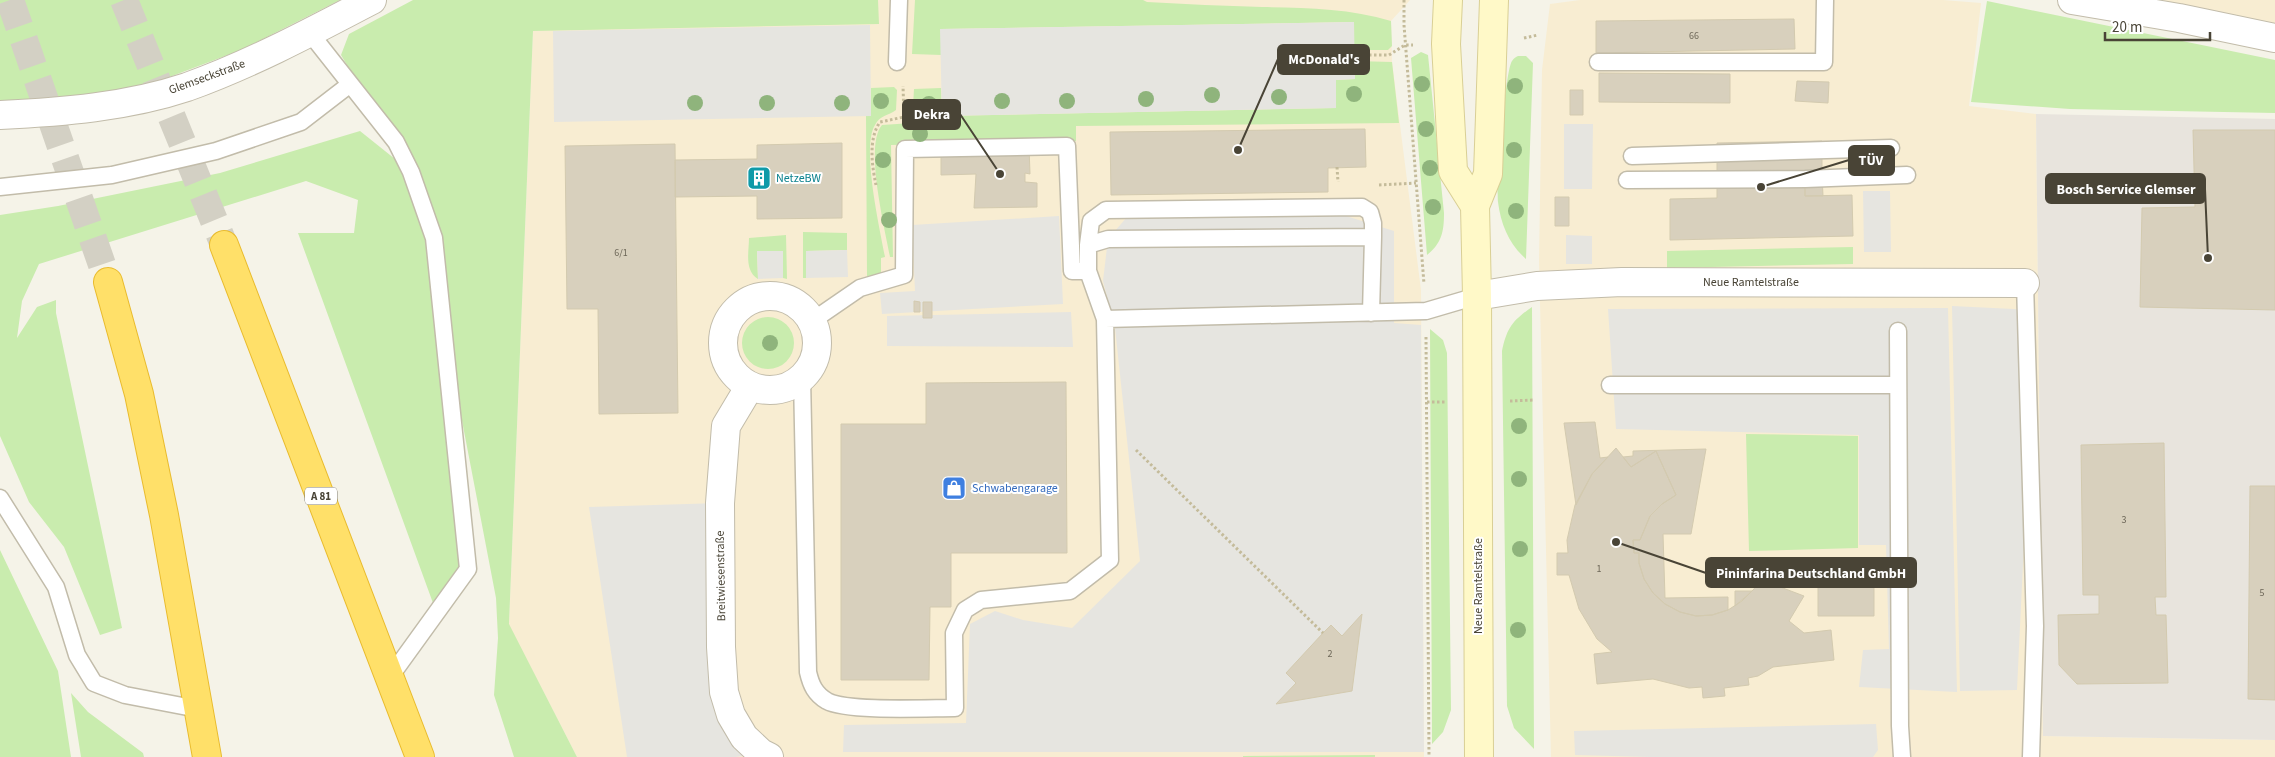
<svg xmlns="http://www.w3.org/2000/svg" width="2275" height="757" viewBox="0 0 2275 757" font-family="'Source Sans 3',sans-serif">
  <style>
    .commercial { fill: #f8edd2 }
    .industrial { fill: #e8e4dd }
    .green { fill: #c9ecae }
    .parking { fill: #e6e5e0 }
    .building { fill: #d8d0bd; stroke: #d3caaf }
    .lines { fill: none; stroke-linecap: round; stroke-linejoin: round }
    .motorway-tunnel { stroke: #d3d0c4; stroke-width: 28; stroke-dasharray: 28 14; stroke-linecap: butt }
    .service-casing { stroke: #c2bcaa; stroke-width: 19 }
    .minor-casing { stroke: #c2bcaa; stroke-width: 30 }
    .tertiary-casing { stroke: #c2bcaa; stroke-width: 30 }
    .secondary-casing { stroke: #d9cf95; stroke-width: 30 }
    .motorway-casing { stroke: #e9bb2e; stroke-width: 30 }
    .path { stroke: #c4bb9a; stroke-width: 3; stroke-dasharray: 2.5 2.5; stroke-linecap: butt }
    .service { stroke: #fff; stroke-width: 16 }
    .minor { stroke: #fff; stroke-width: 28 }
    .tertiary { stroke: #fff; stroke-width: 28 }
    .secondary { stroke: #fff9c8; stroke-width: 28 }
    .motorway { stroke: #ffe069; stroke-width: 28 }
    .tree { fill: #8fb47c }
    .labels { text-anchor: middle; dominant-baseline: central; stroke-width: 4; stroke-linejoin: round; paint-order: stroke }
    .number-label { font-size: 10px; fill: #6d6758 }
    .shield { fill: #fff; stroke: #807c72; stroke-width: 1 }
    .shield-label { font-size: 11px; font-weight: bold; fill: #494436 }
    .street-label { font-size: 12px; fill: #494436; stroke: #fff }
    .culture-label { font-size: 12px; fill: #0d838f; stroke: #fff; text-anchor: start }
    .shop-label { font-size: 12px; fill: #366cbe; stroke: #fff; text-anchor: start }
    .leader { fill: none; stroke: #494436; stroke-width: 2 }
    .callout-dot { fill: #494436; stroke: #fff; stroke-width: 2 }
    .callout { fill: #494436; stroke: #494436; stroke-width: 2 }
    .callout-label { font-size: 14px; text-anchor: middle; font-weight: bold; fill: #fff }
  </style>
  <rect width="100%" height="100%" fill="#f5f3e8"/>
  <path class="commercial" d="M753 0H1410L1391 21 1392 62 1421 290 1424 757H577L509 625 533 31Z
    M1580 0H1943L1981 3 1969 106 2036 114 2043 736 2275 740V757H1551L1539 261 1542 70 1550 4Z
    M2072 0H2275V38Z"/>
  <path class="industrial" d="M2036 114 2275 119V740L2043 736Z"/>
  <path class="green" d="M0 0H340L241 50 127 93 0 101Z
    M413 0H878L879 24 533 31 509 624 577 757H514L494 695 498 638 496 598 445 332 468 569 437 614 298 233H354L358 200 306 181 39 264 22 301 17 338 37 307 56 300V313L122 628 100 635 64 547 29 502 0 436V215L58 206 220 173 360 131 410 171 341 55 349 34Z
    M915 0H1143L1147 2C1186 4 1224 6 1262 7 1306 8 1349 8 1391 21L1392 46 1388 50H1354L1353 22 941 29V55L912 54Z
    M1987 1 2275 60V113L2070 109 1971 102Z
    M1421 52 1428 55 1444 213C1444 231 1442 243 1427 255L1411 58Z
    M1518 56H1526L1533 63 1526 259C1509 244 1501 225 1498 202 1496 186 1505 71 1512 61 1514 58 1516 57 1518 56Z
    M1355 61 1392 62 1399 123 1076 126V141L891 145 893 257H890C885 229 864 145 882 125L912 123 914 89 941 88 942 116 1336 108V80L1355 79Z
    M894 87 897 90 896 110C888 116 880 115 875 125 861 147 880 229 885 257L881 258V275L867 276 866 116 871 115V88Z
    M803 232 847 233V250L806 251V278H803Z
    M786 235 787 279 783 278 782 251H757L758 279C744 270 749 252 749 238Z
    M1853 247V264L1667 268V251Z
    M1532 307 1534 749 1514 728 1507 706 1502 351C1507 328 1512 321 1532 307Z
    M742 343a26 26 0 1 1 52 0a26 26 0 1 1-52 0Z
    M1430 329 1443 340 1447 353 1451 710 1443 732 1432 744Z
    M1746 434 1858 436V548L1749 551Z
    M0 550 58 671 71 757H0Z
    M71 693 88 712 143 753 144 757H81Z
    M1375 755V757H1243V756Z"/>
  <path class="parking" d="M1354 22 1355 79 1336 80V108L942 116 940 29Z
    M870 25 871 116 554 122 553 31Z
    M1564 124H1593L1592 189H1564Z
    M1863 191H1890L1891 252H1864Z
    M1059 216 1063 304 882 314 880 293 915 291 912 225Z
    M1346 216 1394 231V323L1421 325 1424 752H843L844 725 966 723 970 624 995 611 1023 620 1072 628 1140 561 1115 328 1103 281 1108 239 1127 217Z
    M1566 235 1592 236V264H1566Z
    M847 250 848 277 806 278V251Z
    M757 251H783V278L758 279Z
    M1952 306 2035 310 2017 690 1960 691Z
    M1948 308 1957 692 1859 687 1863 650 1889 649 1886 545H1859V435L1616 429 1608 309Z
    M1071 312 1073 347 887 346V316Z
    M720 503 724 692 761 753 736 757H627L589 507Z
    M1876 724 1878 750 1873 757H1649L1575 755 1574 731Z"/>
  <path class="building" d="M1794 19 1795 49 1596 53V21Z
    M1599 73 1730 74V103L1599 102Z
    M1797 81 1829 82 1828 103 1795 101Z
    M1570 90H1583V115H1570Z
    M1365 129 1366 167 1328 168V192L1111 195 1110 132Z
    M2193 130H2275V310L2140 307 2142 208 2195 207Z
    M1822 141V175H1805V196L1852 195 1853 236 1670 240V199L1717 198V143Z
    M842 143V218L757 219V196L675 197V160L757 159V145Z
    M941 143 1029 147 1030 174 1025 173V182L1037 183V207L974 208 976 174 941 175Z
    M675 144 678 413 599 414 598 309H567L565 146Z
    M1805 175H1822L1823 196H1805Z
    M1555 197H1569V226H1555Z
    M914 301 920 302V312H914Z
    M923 302H932V318H923Z
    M1066 382 1067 553H951V607H930L929 680H841V424H926V383Z
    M1595 422 1600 458 1608 457 1592 474 1576 505 1564 423Z
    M2164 443 2166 597H2155L2156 615H2166L2168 683 2077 684 2059 665 2058 615 2099 614V595H2083L2081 445Z
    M1616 448 1631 467 1656 451 1676 495 1662 504 1650 516 1640 540H1633L1634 553H1639V563L1644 579 1653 593 1665 604 1680 612 1696 616 1712 615 1728 610 1742 601 1754 589 1759 579 1804 596 1789 621 1804 633 1831 630 1834 660 1773 667 1758 676 1748 678 1749 685 1724 688 1725 696 1703 698 1702 687 1689 688 1653 679 1597 684 1594 654 1612 652 1597 639 1579 609 1569 575H1557V553H1568L1567 540 1575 505 1592 474Z
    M1706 449 1691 534H1663L1665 598 1728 597V610L1712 615 1696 616 1680 612 1665 604 1653 593 1644 579 1639 563V553H1634L1633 540H1640L1650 516 1662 504 1676 495 1656 451 1631 467 1623 457 1633 456V451Z
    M2250 486H2275V700L2248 699Z
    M1818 583H1874V616H1818Z
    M1735 591H1752L1735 606Z
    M1362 614 1352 691 1276 704 1296 683 1286 673 1323 633 1331 625 1342 636Z"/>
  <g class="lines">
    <path class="motorway-tunnel" d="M10 0 108 282
      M124 0 224 245"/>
    <g class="service-casing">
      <path id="service" d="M310 33 396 142 411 172 434 238 468 569 390 677
        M897 62 899 0
        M1598 62H1824L1825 0
        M1632 156 1891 148
        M1627 180 1805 179 1907 175
        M0 187 112 175 216 151 301 122 349 85
        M1088 245 1091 221 1106 210 1362 207 1370 212 1373 223V237
        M2025 283 2035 626 2031 757
        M1105 319 1426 311 1477 296
        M812 321 860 288 904 275 905 149 1067 146 1072 271H1088
        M1898 331 1900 726 1902 757
        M802 377 808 672C811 685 815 694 827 701 847 712 928 708 955 708L954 633 965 610 981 600 1070 591 1110 560 1105 319 1088 271V245L1108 239 1373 237 1371 313
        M1610 385H1898
        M0 498 56 587 77 655 94 683 125 695 198 709"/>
    </g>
    <g class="minor-casing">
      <path id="minor" d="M2072 0 2179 18 2275 38
        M1477 296 1537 286 1622 282 2025 283
        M723 343a47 47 0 1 1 94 0a47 47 0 1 1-94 0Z
        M750 386 726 426 720 503 721 647 724 692 731 715 744 737 761 753 769 757"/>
    </g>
    <g class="tertiary-casing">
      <path id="tertiary" d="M0 115C62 112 127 107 187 87 251 64 311 32 372 0"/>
    </g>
    <g class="secondary-casing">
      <path id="secondary" d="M1448 0 1446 44 1453 171 1475 206
        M1479 757 1477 296 1475 206 1488 174 1494 0"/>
    </g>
    <g class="motorway-casing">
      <path id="motorway" d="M224 245 420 757
        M108 282 139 394 164 515 207 757"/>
    </g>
    <path class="path" d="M1404 0V25L1424 284
      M1524 38 1538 35
      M1354 55H1389L1405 45H1413
      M1337 167 1338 182
      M876 185C872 166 868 139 880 122L904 117 903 86
      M1379 185 1416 183
      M1426 337 1429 757
      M1510 401 1534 400
      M1427 402H1446
      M1136 450 1323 633"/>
    <use href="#service" class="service"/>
    <use href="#minor" class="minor"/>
    <use href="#tertiary" class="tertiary"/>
    <use href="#secondary" class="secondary"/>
    <use href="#motorway" class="motorway"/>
  </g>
  <g class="tree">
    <circle cx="1422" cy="84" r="8"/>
    <circle cx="1515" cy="86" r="8"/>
    <circle cx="1354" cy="94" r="8"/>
    <circle cx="1212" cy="95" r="8"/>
    <circle cx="1279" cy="97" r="8"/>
    <circle cx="1146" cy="99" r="8"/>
    <circle cx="881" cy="101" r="8"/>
    <circle cx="1002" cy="101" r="8"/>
    <circle cx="1067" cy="101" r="8"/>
    <circle cx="695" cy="103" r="8"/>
    <circle cx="767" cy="103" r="8"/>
    <circle cx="842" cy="103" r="8"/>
    <circle cx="929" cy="104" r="8"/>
    <circle cx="1426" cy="129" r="8"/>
    <circle cx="920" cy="134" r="8"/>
    <circle cx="1514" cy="150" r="8"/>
    <circle cx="883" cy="160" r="8"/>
    <circle cx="1430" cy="168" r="8"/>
    <circle cx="1433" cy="207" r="8"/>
    <circle cx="1516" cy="211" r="8"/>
    <circle cx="889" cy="220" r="8"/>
    <circle cx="770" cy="343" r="8"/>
    <circle cx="1519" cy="426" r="8"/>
    <circle cx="1519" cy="479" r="8"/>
    <circle cx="1520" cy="549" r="8"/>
    <circle cx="1518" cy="630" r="8"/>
  </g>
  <defs>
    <g id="building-square" transform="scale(1.25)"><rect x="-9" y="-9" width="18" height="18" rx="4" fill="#0f9aa8" stroke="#fff"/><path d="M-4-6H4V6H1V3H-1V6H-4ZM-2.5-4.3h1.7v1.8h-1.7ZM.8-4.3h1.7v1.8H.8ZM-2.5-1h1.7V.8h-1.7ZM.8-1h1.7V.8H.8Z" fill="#fff"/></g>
    <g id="shop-square" transform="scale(1.25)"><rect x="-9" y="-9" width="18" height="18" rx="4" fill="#3f7fe0" stroke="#fff"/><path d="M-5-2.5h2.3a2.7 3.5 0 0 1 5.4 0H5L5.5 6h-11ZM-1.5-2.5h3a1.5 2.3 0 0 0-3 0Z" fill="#fff"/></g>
  </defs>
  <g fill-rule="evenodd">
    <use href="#building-square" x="759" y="178"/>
    <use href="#shop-square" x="954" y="488"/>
  </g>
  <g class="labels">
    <g class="number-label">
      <text x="1694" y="36">66</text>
      <text x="621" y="253">6/1</text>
      <text x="2124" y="520">3</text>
      <text x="1599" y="569">1</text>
      <text x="2262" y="593">5</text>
      <text x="1330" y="654">2</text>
    </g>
    <rect class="shield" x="305" y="487.5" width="32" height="17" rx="4"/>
    <g class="shield-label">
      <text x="321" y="496">A 81</text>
    </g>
    <g class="street-label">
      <text transform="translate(207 77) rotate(-20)">Glemseckstraße</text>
      <text x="1751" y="282">Neue Ramtelstraße</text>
      <text transform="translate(721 576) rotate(-91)">Breitwiesenstraße</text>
      <text transform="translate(1478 586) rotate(-90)">Neue Ramtelstraße</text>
    </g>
    <g class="culture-label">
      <text x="776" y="178">NetzeBW</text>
    </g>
    <g class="shop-label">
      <text x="972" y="488">Schwabengarage</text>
    </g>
  </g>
  <path class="leader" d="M1238 150L1278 59M1000 174L960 114M1761 187L1849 160M2208 258L2205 189M1616 542L1706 573"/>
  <g class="callout-dot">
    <circle cx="1238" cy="150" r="5"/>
    <circle cx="1000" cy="174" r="5"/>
    <circle cx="1761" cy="187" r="5"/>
    <circle cx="2208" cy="258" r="5"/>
    <circle cx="1616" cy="542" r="5"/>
  </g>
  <g class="callout">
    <rect x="1278" y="45" width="91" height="29" rx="5"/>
    <rect x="903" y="100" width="57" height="29" rx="5"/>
    <rect x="1849" y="146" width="45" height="29" rx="5"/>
    <rect x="2046" y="174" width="159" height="29" rx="5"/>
    <rect x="1706" y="558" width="210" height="29" rx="5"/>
  </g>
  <g class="callout-label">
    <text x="1324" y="64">McDonald's</text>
    <text x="932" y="119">Dekra</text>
    <text x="1871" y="165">TÜV</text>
    <text x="2126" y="194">Bosch Service Glemser</text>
    <text x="1811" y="578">Pininfarina Deutschland GmbH</text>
  </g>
  <path d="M2105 32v8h105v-8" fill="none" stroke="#494436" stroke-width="2.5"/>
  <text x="2112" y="32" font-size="15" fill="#494436" stroke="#ffffff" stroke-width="4" paint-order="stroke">20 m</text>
</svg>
